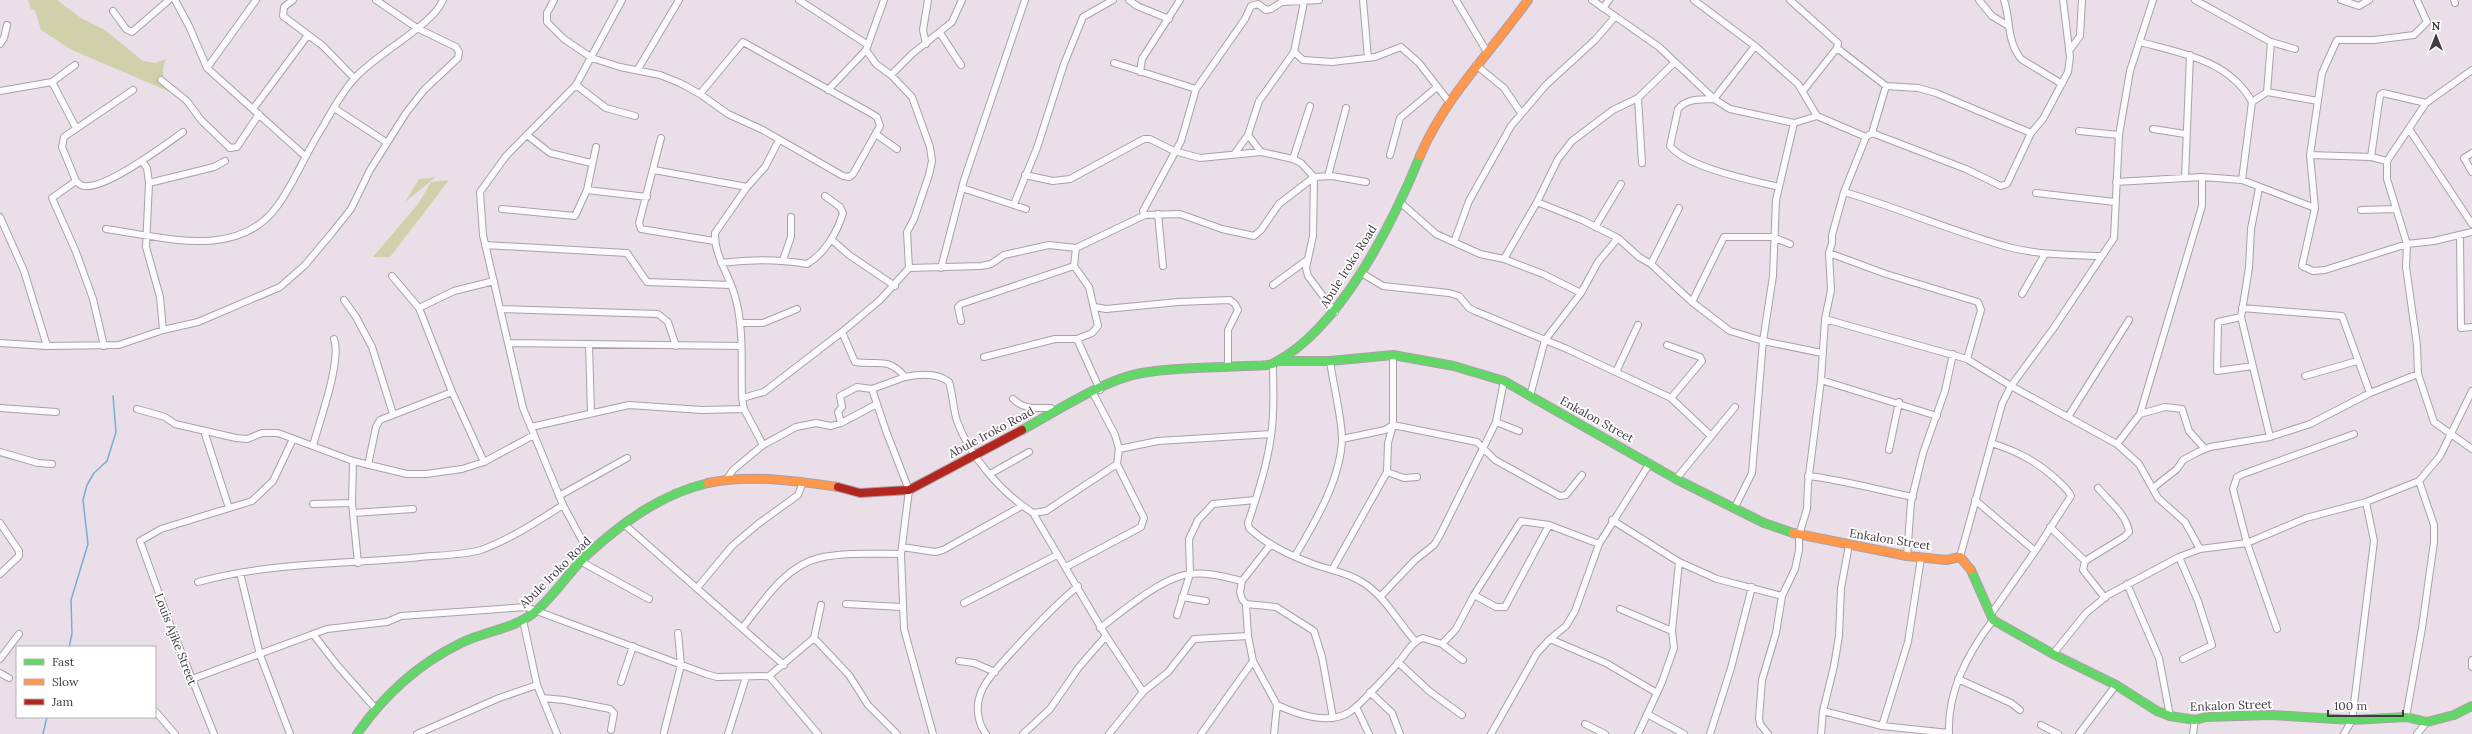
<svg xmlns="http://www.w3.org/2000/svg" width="2472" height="734" viewBox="0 0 2472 734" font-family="Lora,serif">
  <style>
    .green { fill: #d0d0ab }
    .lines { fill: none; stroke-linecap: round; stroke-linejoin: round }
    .stream { stroke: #75afcf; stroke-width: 1.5 }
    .street-casing { stroke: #a9a0a8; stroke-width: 8 }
    .fast-casing { stroke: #a9a0a8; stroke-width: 10 }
    .slow-casing { stroke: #a9a0a8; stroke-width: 10 }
    .jam-casing { stroke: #a9a0a8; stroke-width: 10 }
    .street { stroke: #fcfafc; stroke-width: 6 }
    .fast { stroke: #63d668; stroke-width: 8 }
    .slow { stroke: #ff974d; stroke-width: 8 }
    .jam { stroke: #b3261e; stroke-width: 8 }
    .labels { text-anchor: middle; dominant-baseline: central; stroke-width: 3.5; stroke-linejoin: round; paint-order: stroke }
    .street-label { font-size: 12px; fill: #423941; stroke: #fff }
  </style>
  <rect width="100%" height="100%" fill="#eadfe9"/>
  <path class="green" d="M28 0H57L81 18 105 30 143 61 155 63 166 59C157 81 169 87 184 102L170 92 72 50 41 30 35 10 31 9Z
    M436 177 405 202 419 179Z
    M449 180 390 257H373L418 204 431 182Z"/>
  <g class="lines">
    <path class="stream" d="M69 647 72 634 71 600 88 544 83 500 87 485 94 473 107 461 116 432 113 396
      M43 734 47 717"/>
    <g class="street-casing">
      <path id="street" d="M175 0 189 26 207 68 305 156
        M293 0 284 7 283 16 323 46 354 78
        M554 0 547 13V22L564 39 592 58 620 67 660 75 680 83 700 94 728 114 763 130 843 176 849 177 853 174 880 126 877 117 867 111 743 42 700 94
        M799 0 868 45
        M1129 0 1137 6 1169 19
        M1363 0 1368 58
        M1456 0 1487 52
        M1592 0 1659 47 1714 99 1730 109 1794 123 1817 116 1866 137 1872 133 1966 169 2001 186 2007 184 2031 133 2043 119 2068 72 2070 57 2063 0
        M1694 0 1755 46 1798 84 1817 116
        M1790 0 1838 43 1837 48 1803 91
        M1979 0 1992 16 2007 25
        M2004 0C2011 21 2006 39 2021 59L2062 84
        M2195 0 2271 42 2295 49
        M2341 0 2359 6 2369 0
        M2417 0 2427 22 2414 35 2374 40H2337L2322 73 2310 155 2315 208 2302 266 2313 271 2325 270 2407 244 2434 241 2472 232
        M2454 0 2455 3
        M1603 8 1609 0
        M113 11 126 29 132 32 169 0
        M940 33 961 65
        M2140 42C2182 53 2230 61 2252 102L2267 92 2318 101
        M0 44 4 38 7 25
        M926 44 923 30 928 0
        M1755 46 1714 99C1700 100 1687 98 1678 109L1670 146C1688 168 1751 180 1779 187
        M1837 48 1886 86 1918 88 1936 93 2031 133
        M2069 51 2080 36 2082 0
        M1294 52 1303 60 1332 62 1375 57 1401 47 1419 63 1450 103
        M1114 63 1196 89
        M1476 65 1504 88 1521 113
        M207 68 256 0
        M638 69 679 0
        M2472 70 2426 103 2387 161V179L2407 244 2406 267 2417 345 2418 374 2434 422 2472 449
        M1140 72 1142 59 1180 0
        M891 75 912 54 952 22 962 0
        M161 80 187 101 201 120 230 148 237 147 259 114
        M52 82 76 128
        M576 85 606 108 635 116
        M828 90 866 50
        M0 91 52 82 75 65
        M2267 92 2271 42
        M1638 98 1642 163
        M334 108 386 142
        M253 109 308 35
        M2153 129 2185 134
        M2409 129 2472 224
        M2079 131 2119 135
        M1872 133 1886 86
        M527 135 550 153 591 163
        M877 135 897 149
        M1248 135 1261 152
        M661 138 639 223 641 229 714 241
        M1235 153 1248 135 1259 101 1294 52 1304 2
        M2472 153 2464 158 2472 172
        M1390 155 1400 118 1437 87
        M2310 155 2371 157 2387 161
        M2371 157 2380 95 2383 93 2426 103
        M1293 159 1310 106
        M142 161 147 168 149 183 146 247 160 297 163 330
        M654 170 747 187
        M1025 175 1053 181 1070 179 1144 139H1150L1174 151 1200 158 1261 152 1293 159 1301 163 1314 177 1313 236 1306 268 1308 276 1335 312
        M1328 176 1346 108
        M2185 178 2190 55
        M2242 180 2252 102
        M76 181C78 183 81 186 84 186 105 190 165 145 183 132
        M2116 182 2202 177 2242 180 2315 208
        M149 183 214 167 225 161
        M962 188 1026 209
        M2259 188 2251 229 2249 268 2241 317 2270 437
        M587 190 647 197
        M1844 192C1900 208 1955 233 2012 248 2041 255 2071 255 2100 256
        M2036 193 2115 202
        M1537 202 1582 220 1618 238 1639 257 1651 264 1692 302 1730 331 1763 341 1822 353
        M1401 203 1436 234 1480 254 1504 259 1543 274 1581 293
        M1014 204 1037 148 1064 64 1083 17 1113 0
        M502 209 575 216 587 190 596 147
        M2361 210 2395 209
        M1158 214 1163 266
        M1145 215 1143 211 1181 141 1196 89 1245 19 1251 6 1258 4 1266 10 1271 9 1282 2 1319 0
        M0 217 24 271 47 346
        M1595 227 1621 184
        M106 229C164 237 239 261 278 205 294 183 304 157 319 133 330 115 340 94 355 78 377 53 432 26 443 0
        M2460 235 2461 328 2472 327
        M832 240 849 255 895 286
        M1454 242 1469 201 1511 126 1546 85 1595 40 1614 18
        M485 245 627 253 647 282 731 285
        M1829 253 1886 274 1978 302 1981 310 1967 359
        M1504 259 1537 202 1558 159 1572 141 1613 110 1638 98 1674 63
        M783 260 791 237V217
        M721 263C751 259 778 259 807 264 825 253 837 233 843 213L840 207 825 196
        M1651 264 1679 208
        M909 268 981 266 991 264 1004 255 1049 245 1076 248 1145 215 1180 214 1222 229 1254 236 1261 230 1279 204 1314 177 1332 176 1366 182
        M941 268 964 180 1025 0
        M1360 272 1383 286 1449 293 1459 296 1469 308 1475 311 1567 349 1671 398 1711 436
        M392 276 419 308 452 392 484 462
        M1273 285 1307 260
        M2022 294 2045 254
        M344 300 356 317 372 347 393 414
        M1692 302 1724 237H1773L1790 244
        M1095 307 1106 309 1178 302 1230 300 1235 304 1238 310 1228 330V366
        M419 308 454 291 494 281
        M2242 308 2342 316 2370 393
        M501 309 658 314 668 322 676 346
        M2241 317 2218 322 2217 371 2253 366
        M1825 319 1967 359 2011 386 2117 444 2139 464 2158 498 2185 522 2200 549
        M961 321 958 307 961 304 1074 266
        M740 323H763L797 309
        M842 332 855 362C877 366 888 356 905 377 919 374 937 372 949 382 953 395 953 409 957 421 970 457 1001 492 1033 513L1106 636 1079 667 1050 709 1023 734
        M1077 339 1100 390
        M0 343 47 346 119 345 163 330 198 322 280 287 305 265 331 234 351 209 370 170 406 113 424 90 458 58 459 52 456 47 417 28 376 0
        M508 343 740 346
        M589 344 591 413
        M1667 345 1700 357 1702 361 1671 398
        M104 346 93 299 76 252 52 198 76 181 62 147 64 137 133 90
        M984 357 1055 339H1077L1092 333 1098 326 1089 287 1074 266 1076 248
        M1273 364C1273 380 1274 396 1273 413 1272 450 1260 487 1248 523L1249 528C1266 544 1291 556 1313 564 1330 570 1346 572 1362 582 1384 595 1398 622 1415 641
        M1616 372 1638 325
        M2305 376 2357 361
        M1821 380 1937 416
        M872 389 886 431 909 490 901 554 904 629 933 734
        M1530 396 1545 340 1581 293 1598 262 1618 238
        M742 398C741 366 744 331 736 300 731 277 714 257 715 233L747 187 765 167 779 140
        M1013 399C1024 410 1036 408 1051 408L1055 412
        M0 408 56 412
        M137 409 165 417 175 424 236 438 247 439 262 433H278L353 461 407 474H426L462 469 484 462 534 435
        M2140 414 2165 407 2182 409 2189 431 2205 449
        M2068 417 2129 320
        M1496 422 1519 431
        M841 423 838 412 842 407 840 396 857 387 872 389 905 377
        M531 427 629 405 702 410 744 409
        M204 431 229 508
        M1342 439 1385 430 1393 425 1477 442 1495 460 1560 496 1566 495 1582 475
        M2117 444 2140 414 2202 206V177
        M763 445 796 427 816 423 831 426 841 423 877 404
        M313 446C319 422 342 361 334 339
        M1119 449 1158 441 1271 434
        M1889 450 1899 402
        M0 452 38 463 52 464
        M353 461 352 503 358 563
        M368 465 376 427 380 420 452 392
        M1387 472 1404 478 1417 477
        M990 474 1029 452
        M1808 476C1844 480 1878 490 1913 497
        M727 479 733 470 763 445 744 409 742 398 764 392 842 332 880 300 909 268 907 232 914 219 929 175 932 161 930 147 912 97 891 75 876 64 866 50 884 0
        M1676 479 1735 407
        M2153 488 2177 469 2183 460 2198 452 2210 447 2270 437 2310 424 2370 393 2418 374
        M559 496 627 458
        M1975 500 2035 551
        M313 504 352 503
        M1734 509 1752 473 1763 341 1773 276 1776 200 1794 123
        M353 513 413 509
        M1033 513 1046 511 1117 464
        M1612 520 1679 562 1717 579 1782 596
        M0 523 19 551V556L0 574
        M625 525 784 665
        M1549 525 1505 607H1496L1474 595 1521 521 1549 525 1599 544
        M2050 527 2085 561 2083 570 2105 598
        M1271 544 1242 581 1240 592 1242 599 1246 604 1248 636 1253 661 1277 705 1274 734
        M902 547 935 552 943 550 1022 506
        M589 553 563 505 523 408 483 235 480 192 506 156 576 85 622 0
        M1295 556C1315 522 1340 481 1342 440 1342 417 1333 384 1330 361
        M1907 556 1911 502 1923 453 1945 391 1953 354
        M1960 557 2002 404 2011 386 2053 329 2114 238 2119 135 2130 71 2153 0
        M2179 557 2198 601 2212 645 2183 659
        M580 561 649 599
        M2085 561 2124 537 2129 532C2127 515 2108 500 2098 488
        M1066 567 1141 527 1144 518 1117 464 1119 449 1115 435 1093 393
        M1332 570 1387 472 1388 443 1393 425V355
        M240 573 260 655 290 734
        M198 582C266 563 340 564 411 558 434 555 459 556 481 550 509 540 538 521 563 505
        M2127 584 2159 658 2170 716
        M697 588 732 546 758 524 798 495 803 482
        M1182 597 1206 601
        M1380 597 1415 560 1434 545 1440 535 1496 422 1504 381
        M964 603 1057 555
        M846 604 902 607
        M1246 604 1276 607 1314 631 1322 657 1333 718
        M1620 609 1672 631
        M1991 614 2038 547 2071 496C2068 489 2061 484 2056 479 2036 461 2017 451 1991 443
        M1177 615 1190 574 1189 539 1198 520 1213 504 1255 500
        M523 620 537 685 557 734
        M743 627C763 602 785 566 819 558 845 552 874 554 901 554
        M1100 628C1123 611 1162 577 1190 574 1207 572 1225 577 1242 581
        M2277 629 2247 543 2233 489 2237 477 2243 474 2354 434
        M313 634 337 665 375 708
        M1106 636 1143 692
        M814 638 849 675 868 705 897 734
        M1550 639 1606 663 1657 693
        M1442 644 1456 629 1474 595
        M2053 654 2086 613 2108 595 2179 557 2200 549 2247 543 2306 518 2366 502 2419 481 2440 456 2472 391
        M0 659 19 634
        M2472 660V667
        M959 661 974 663 995 672
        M1398 662 1429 691 1462 715
        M0 673 9 678
        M769 676 814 638 821 605
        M192 679 327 629 387 622 401 616 526 607 706 674 717 677 769 676 818 734
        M1958 679 2011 703 2020 710
        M621 682 633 646
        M1370 692 1392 713 1400 734
        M543 698 564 700 610 709 614 713 611 730
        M1277 705C1297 714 1326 725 1348 713 1358 708 1388 674 1398 663 1406 654 1411 642 1423 638L1442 644 1463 660
        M1356 707 1369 734
        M155 711 175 734
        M1823 711 1882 726 1949 733
        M1647 714 1684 734
        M2406 717 2422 628 2434 542V525L2419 481
        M1585 724 1605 734
        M2041 725 2058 734
        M1882 726 1908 642 1921 558
        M664 732 681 665 678 633
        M214 734 170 624 140 541 161 529 252 501 273 481 293 439
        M417 734 499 698 537 685
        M728 734 746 677
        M986 734C977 722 975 705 982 690 988 677 1000 665 1010 654 1032 630 1053 607 1078 586
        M1109 734 1143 692 1168 672 1194 639 1248 636
        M1201 734 1253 661
        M1491 734 1537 653 1550 639 1566 626 1575 611 1599 544 1650 463
        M1638 734 1662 682 1674 648 1672 631 1679 562
        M1710 734 1731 668 1752 587
        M1768 734 1760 724 1759 718 1762 680 1776 633 1782 596 1795 569 1799 550V535L1807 509 1808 483 1821 380 1825 319 1831 290 1829 253 1832 243V235L1844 192 1866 137
        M1821 734 1823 711 1834 666 1839 636 1841 588 1849 545
        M1949 734C1947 691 1968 653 1993 620
        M2079 734 2116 685
        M2193 734 2195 720
        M2344 734 2352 720 2374 541 2366 502
        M2417 734 2427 722"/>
    </g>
    <g class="fast-casing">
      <path id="fast" d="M1280 361H1330L1393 355 1454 366 1504 381 1676 479 1764 523 1793 533
        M1022 430C1055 412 1105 379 1142 373 1175 367 1211 368 1245 366 1253 365 1267 367 1274 363 1340 329 1393 223 1420 156
        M1971 570 1993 620 2053 654 2116 685 2157 711 2170 716 2195 720 2206 717 2272 715 2352 720 2406 717 2427 722 2454 715 2472 706
        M357 734C384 695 418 664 461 643 485 631 515 629 536 611 556 594 570 570 589 553 624 521 662 494 708 483"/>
    </g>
    <g class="slow-casing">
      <path id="slow" d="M1420 156C1445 97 1491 52 1528 0
        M708 483C749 474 797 481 838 487
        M1793 533 1907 556 1946 560 1960 557 1971 570"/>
    </g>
    <g class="jam-casing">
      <path id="jam" d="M838 487 860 493 909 490 1022 430"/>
    </g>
    <use href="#street" class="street"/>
    <use href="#fast" class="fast"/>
    <use href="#slow" class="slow"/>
    <use href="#jam" class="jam"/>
  </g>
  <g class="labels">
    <g class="street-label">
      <text transform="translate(1348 266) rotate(-58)">Abule Iroko Road</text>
      <text transform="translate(1597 419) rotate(29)">Enkalon Street</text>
      <text transform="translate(991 432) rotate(-28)">Abule Iroko Road</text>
      <text transform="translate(1890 539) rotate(9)">Enkalon Street</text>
      <text transform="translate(555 572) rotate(-45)">Abule Iroko Road</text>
      <text transform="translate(176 639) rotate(69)">Louis Ajike Street</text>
      <text transform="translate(2231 705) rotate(-2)">Enkalon Street</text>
    </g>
  </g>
  <rect x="16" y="646" width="140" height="72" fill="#ffffff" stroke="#b3b0b3"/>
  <rect x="24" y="659" width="20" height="6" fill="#63d668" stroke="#b3b0b3"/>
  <text x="52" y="666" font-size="12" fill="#423941">Fast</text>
  <rect x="24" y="679" width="20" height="6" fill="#ff974d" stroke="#b3b0b3"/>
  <text x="52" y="686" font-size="12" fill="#423941">Slow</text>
  <rect x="24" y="699" width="20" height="6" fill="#b3261e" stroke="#b3b0b3"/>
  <text x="52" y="706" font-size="12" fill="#423941">Jam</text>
  <g transform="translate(2436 36)" stroke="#ffffff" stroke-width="3" paint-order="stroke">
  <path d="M0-3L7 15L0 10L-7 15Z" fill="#423941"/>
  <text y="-6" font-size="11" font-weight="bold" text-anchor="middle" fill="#423941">N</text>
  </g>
  <path d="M2328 710v6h75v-6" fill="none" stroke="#423941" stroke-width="2"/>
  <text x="2334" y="710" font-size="12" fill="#423941" stroke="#ffffff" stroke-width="3" paint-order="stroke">100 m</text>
</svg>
